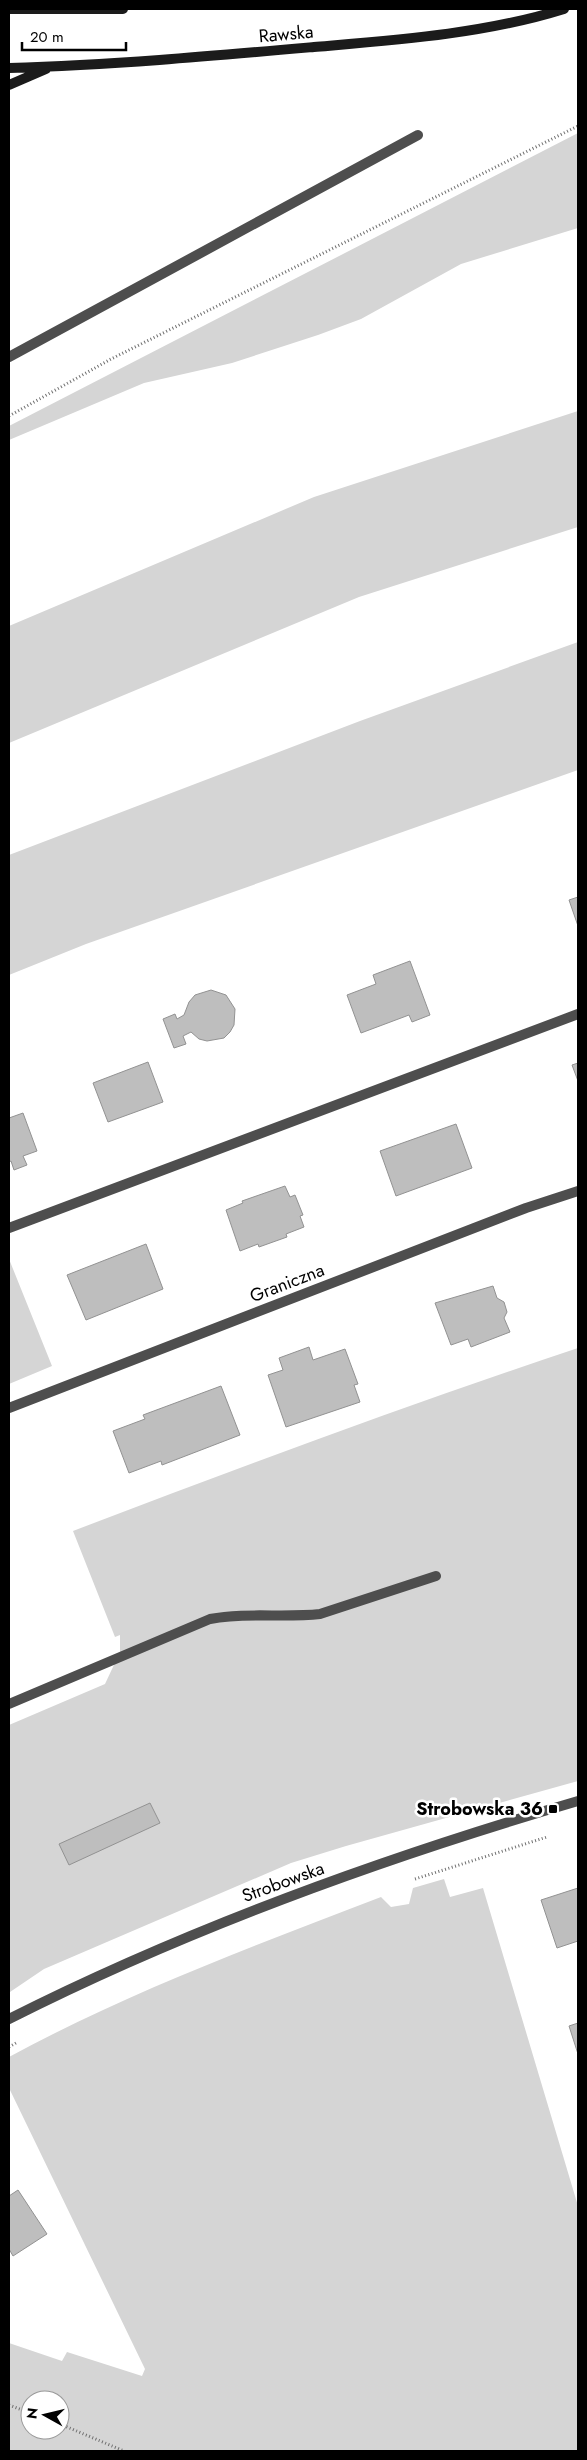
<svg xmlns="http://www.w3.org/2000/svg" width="587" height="2460" viewBox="0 0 587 2460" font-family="Jost,sans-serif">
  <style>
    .green { fill: #d5d5d5; fill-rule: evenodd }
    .building { fill: #bebebe; stroke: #929292 }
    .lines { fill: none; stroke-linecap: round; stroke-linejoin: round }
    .path { stroke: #707070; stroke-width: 3; stroke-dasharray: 1 2.5; stroke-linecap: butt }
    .street { stroke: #4e4e4e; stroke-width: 10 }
    .secondary { stroke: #1b1b1b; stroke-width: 10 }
    .poi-dot { fill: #000; stroke: #fff; stroke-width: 2 }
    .labels { text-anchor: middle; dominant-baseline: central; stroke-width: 5; stroke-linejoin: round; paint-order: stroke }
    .street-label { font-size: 18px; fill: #000; stroke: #fff }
    .poi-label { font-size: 18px; font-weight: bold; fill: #000; stroke: #fff; text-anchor: end }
  </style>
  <rect width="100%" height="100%" fill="#fff"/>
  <path class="green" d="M578 133V228L461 264 361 319 318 335 232 363 144 383 9 440V426Z
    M578 411V527L359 597 9 743V626L314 497Z
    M578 642V770L86 944 9 975V855L360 721Z
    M9 1259 52 1366 9 1384Z
    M578 1348V1781L346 1846 291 1863 44 1969 10 1992 9 1725 105 1684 120 1652V1635L115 1637 73 1531C240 1467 408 1405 578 1348Z
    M444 1879 450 1897 483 1888 578 2206V2451H9V2343L62 2361 67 2352 142 2376 145 2369 9 2088V2057C129 1992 253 1946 381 1897L391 1907 409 1904 413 1888ZM30 2400H60V2430H30Z"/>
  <path class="building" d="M578 897V926L569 900Z
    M410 961 430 1015 412 1022 409 1015 361 1033 347 995 376 984 373 975Z
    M211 990 226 995 235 1009 234 1025 230 1032 224 1038 207 1041 199 1039 191 1032 183 1036 186 1044 174 1048 163 1019 175 1014 177 1019 184 1015 189 1002 195 995Z
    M148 1062 163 1102 108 1122 93 1083Z
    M578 1063V1081L572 1065Z
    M23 1113 37 1151 23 1156 27 1165 14 1170 11 1161 9 1162V1118Z
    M456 1124 472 1168 396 1196 380 1151Z
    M285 1186 290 1197 295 1195 303 1215 300 1216 304 1227 286 1234 287 1237 259 1247 258 1244 240 1251 226 1210 243 1203 242 1201Z
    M146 1244 163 1289 86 1320 67 1275Z
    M493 1286 497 1298 504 1302 507 1312 504 1318 510 1332 471 1347 468 1339 451 1345 435 1303Z
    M309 1347 313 1360 345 1349 358 1384 354 1385 360 1402 286 1427 268 1375 283 1370 279 1358Z
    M221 1386 240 1435 162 1465 161 1461 129 1473 113 1431 145 1419 143 1415Z
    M150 1803 160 1823 69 1865 59 1844Z
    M578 1888V1941L557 1948 541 1900Z
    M578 2023V2054L569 2026Z
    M18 2190 47 2234 13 2256 9 2249V2196Z"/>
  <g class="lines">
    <path class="path" d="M9 416 111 359 578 126
      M415 1879 547 1837
      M9 2047 16 2043
      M9 2405 30 2413
      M60 2424 124 2451"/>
    <path class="street" d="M9 357 418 135
      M9 1228 578 1014
      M9 1408 526 1208 578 1191
      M9 1704 210 1619C246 1612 283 1618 320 1614L436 1576
      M9 2019C191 1927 383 1858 578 1801"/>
    <path class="secondary" d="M10 9H123
      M9 68C111 65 212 56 314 47 397 40 484 34 564 9
      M9 85 46 69"/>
  </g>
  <rect class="poi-dot" x="548" y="1804" width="10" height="10" rx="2.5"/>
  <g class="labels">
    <g class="street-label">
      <text transform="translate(286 34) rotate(-5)">Rawska</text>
      <text transform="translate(287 1283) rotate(-21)">Graniczna</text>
      <text transform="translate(283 1882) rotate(-20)">Strobowska</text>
    </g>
    <g class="poi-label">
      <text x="543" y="1809">Strobowska 36</text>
    </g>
  </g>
  <rect width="587" height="2460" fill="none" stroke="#000000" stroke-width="20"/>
  <g transform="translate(45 2415) rotate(278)"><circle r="24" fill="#ffffff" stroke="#999999"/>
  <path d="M0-4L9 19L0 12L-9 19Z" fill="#000000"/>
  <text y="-8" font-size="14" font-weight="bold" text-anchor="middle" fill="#000000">N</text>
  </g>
  <path d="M22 42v8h104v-8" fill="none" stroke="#000000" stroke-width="2.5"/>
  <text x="30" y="42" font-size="15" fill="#000000" stroke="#ffffff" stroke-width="4" paint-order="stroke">20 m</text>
</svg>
